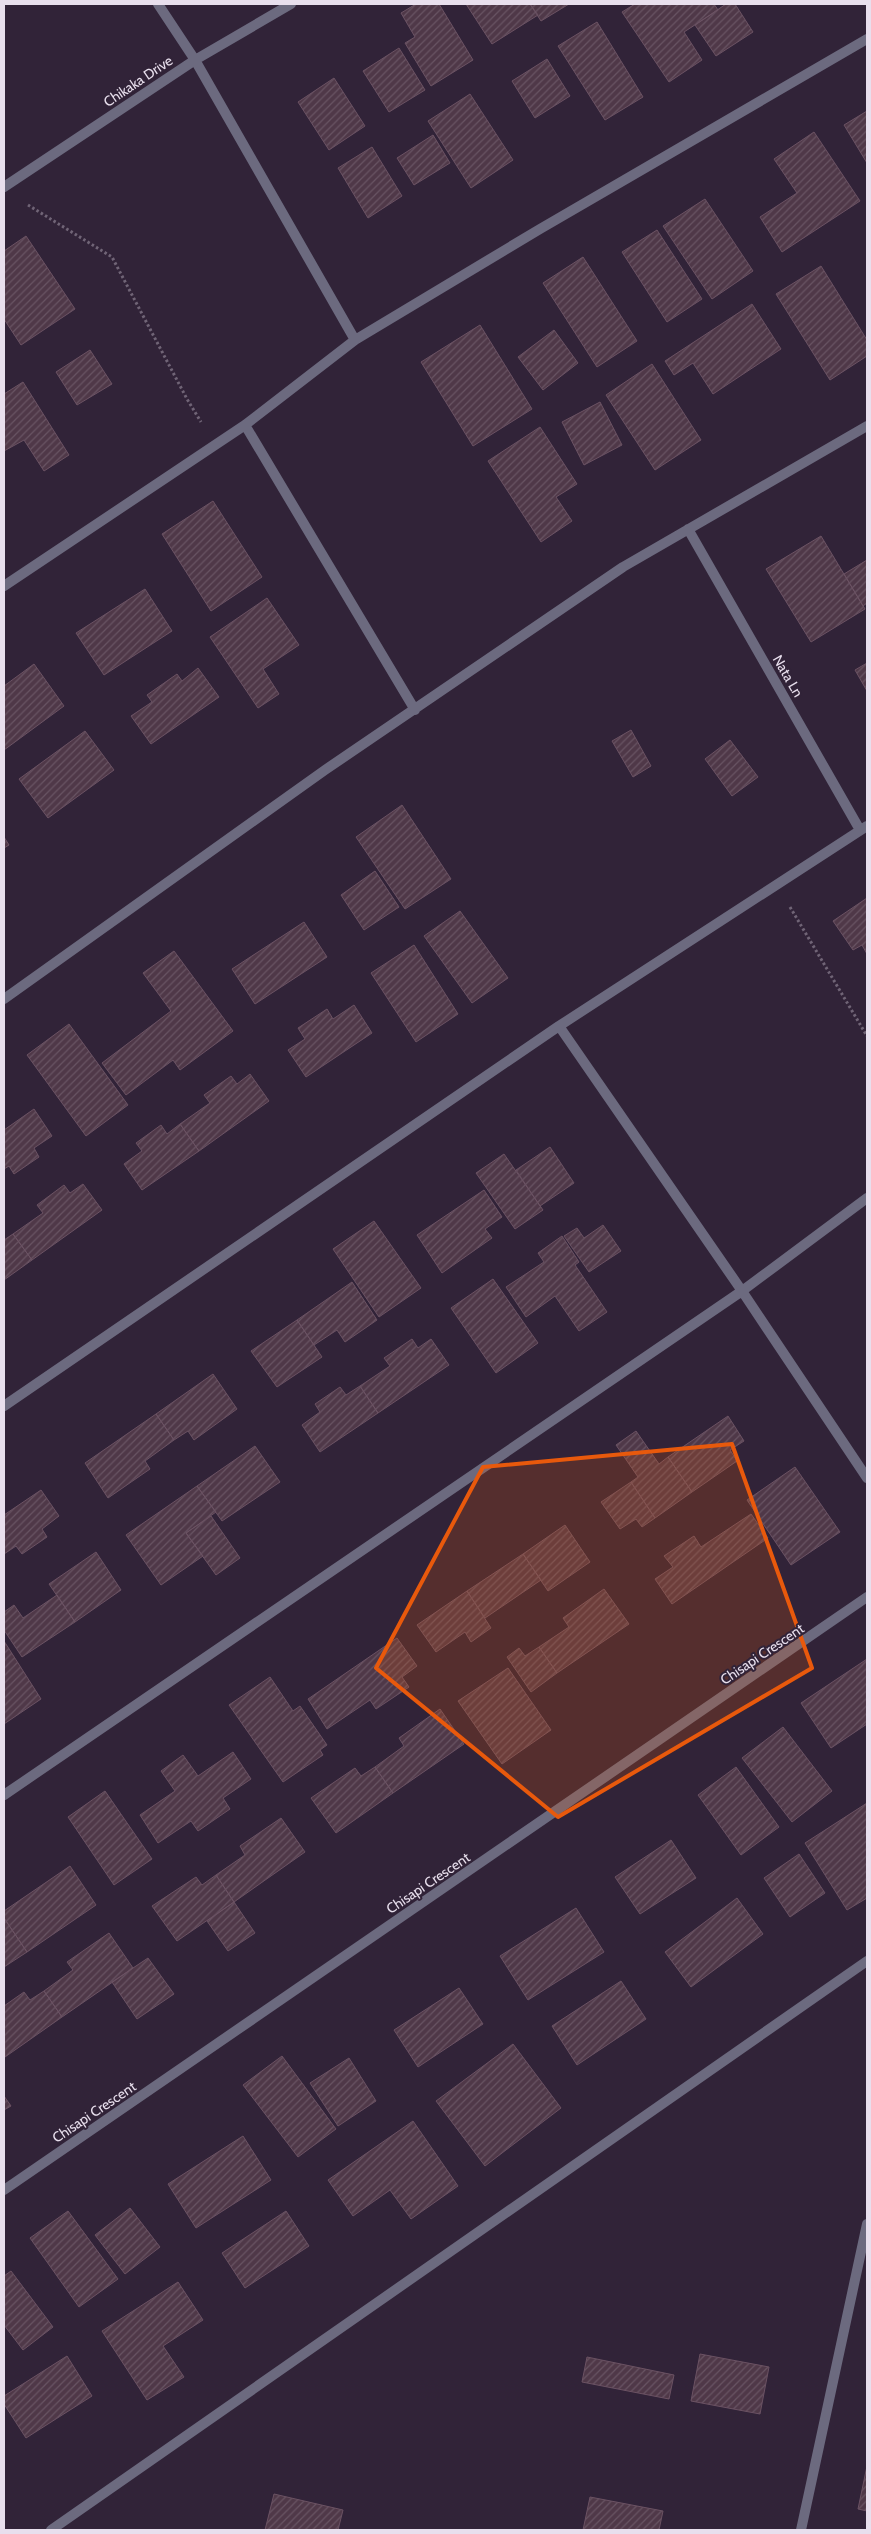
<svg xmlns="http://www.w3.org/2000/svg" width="871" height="2534" viewBox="0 0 871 2534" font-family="Cabin,sans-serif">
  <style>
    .building { fill: url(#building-hatch); stroke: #6b5263 }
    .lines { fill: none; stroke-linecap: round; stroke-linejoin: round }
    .path { stroke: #706476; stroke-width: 3; stroke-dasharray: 2.5 2.5; stroke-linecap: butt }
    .minor { stroke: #6c6a7f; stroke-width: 10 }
    .marked { fill: #e8590c; fill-opacity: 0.2; stroke: #e8590c; stroke-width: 4; stroke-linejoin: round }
    .labels { text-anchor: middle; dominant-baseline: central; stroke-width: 4; stroke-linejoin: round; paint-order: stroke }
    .street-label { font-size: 14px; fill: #e8dfed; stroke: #312338 }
  </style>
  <defs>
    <pattern id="building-hatch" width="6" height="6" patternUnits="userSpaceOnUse" patternTransform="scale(1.25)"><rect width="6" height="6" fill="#4f3848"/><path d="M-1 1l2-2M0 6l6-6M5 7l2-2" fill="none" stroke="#685463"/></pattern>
  </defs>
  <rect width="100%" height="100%" fill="#312338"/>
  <path class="building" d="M416 4H439L473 60 431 86 405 43 415 37 401 13Z
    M466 4H530L538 15 492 44Z
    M530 4H569L541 21Z
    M635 4H714L718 10 684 32 702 60 669 82 622 12Z
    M726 4H735L753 32 716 56 695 25Z
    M597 22 643 97 605 120 558 46Z
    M399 48 425 90 389 112 363 71Z
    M547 59 570 96 535 118 512 81Z
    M334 78 365 126 329 150 298 102Z
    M470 94 513 160 471 188 428 121Z
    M867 111V163L844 125Z
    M814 132 860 201 782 252 760 217 797 193 774 159Z
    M433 135 450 163 414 185 397 158Z
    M372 147 402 196 368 218 338 168Z
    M705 199 753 271 712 299 663 226Z
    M657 230 702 299 667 322 622 252Z
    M26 236 75 309 21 345 4 319V251Z
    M583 257 637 341 597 367 543 283Z
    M821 266 867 340V356L830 380 776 294Z
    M752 304 781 349 713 394 693 363 674 375 665 361Z
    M480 325 532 409 473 446 421 362Z
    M554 330 578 363 543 390 518 357Z
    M90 350 112 384 77 405 56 372Z
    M652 364 701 440 655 470 606 395Z
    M23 382 69 455 44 471 24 440 4 451V394Z
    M600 402 622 445 584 465 562 422Z
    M540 427 577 484 556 497 572 521 541 542 488 461Z
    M213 501 262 577 211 611 162 534Z
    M821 536 865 609 811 642 766 569Z
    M867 560V603L863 606 844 574Z
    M145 589 172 631 104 675 76 633Z
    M267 598 299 645 263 669 279 694 258 708 210 637Z
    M867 663V691L855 670Z
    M34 664 64 706 4 750V686Z
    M198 668 219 697 151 744 131 716 152 702 147 695 177 674 182 681Z
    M631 730 651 766 633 777 612 741Z
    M85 731 114 770 48 818 19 779Z
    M730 740 758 777 732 796 705 759Z
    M402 805 451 879 405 909 356 837Z
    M4 837 9 845 4 848Z
    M375 871 399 907 364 930 341 895Z
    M867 898V954L862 945 853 950 833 921Z
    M460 911 508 978 472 1003 424 936Z
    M304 922 327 957 255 1004 232 969Z
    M414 945 458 1014 416 1042 371 973Z
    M174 951 233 1031 180 1070 173 1060 126 1095 102 1063 171 1011 143 973Z
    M354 1005 372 1033 306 1077 288 1050 305 1039 298 1028 327 1009 333 1019Z
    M69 1024 128 1105 86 1136 27 1055Z
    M250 1074 269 1101 199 1151 180 1124 210 1103 204 1095 231 1076 237 1084Z
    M34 1109 52 1136 34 1148 39 1157 14 1174 9 1166 4 1169V1130Z
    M180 1124 199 1151 142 1190 124 1164 142 1151 136 1143 161 1125 167 1134Z
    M550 1147 574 1183 540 1206 516 1170Z
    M504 1154 543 1210 515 1229 476 1173Z
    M83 1184 102 1210 32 1260 13 1234 43 1213 37 1205 64 1185 70 1193Z
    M484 1190 502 1217 485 1229 492 1238 442 1273 417 1235Z
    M374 1221 421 1288 379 1317 333 1249Z
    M603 1225 621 1251 589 1272 564 1236 577 1228 584 1238Z
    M13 1234 32 1260 4 1280V1240Z
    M562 1236 579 1262 575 1265 607 1312 579 1331 555 1296 526 1317 506 1287 544 1262 538 1253Z
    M493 1279 538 1343 496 1373 451 1308Z
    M352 1282 377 1320 345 1342 337 1330 314 1345 297 1320Z
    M297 1320 322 1357 277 1387 251 1351Z
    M412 1339 418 1348 431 1339 449 1365 378 1413 360 1386 390 1366 384 1358Z
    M213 1374 237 1409 194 1440 188 1431 174 1440 156 1414Z
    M360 1386 378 1413 320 1452 302 1425 320 1412 315 1404 340 1387 346 1395Z
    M156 1414 174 1440 145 1461 150 1469 108 1498 85 1463Z
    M728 1416 744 1441 730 1450 737 1461 692 1492 668 1457Z
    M636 1431 659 1464 668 1457 692 1492 655 1518 631 1482 638 1477 616 1445Z
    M255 1446 280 1482 222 1521 197 1486Z
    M795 1467 840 1532 791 1565 747 1500Z
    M631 1482 655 1518 642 1527 636 1519 620 1529 601 1502Z
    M197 1486 216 1512 186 1533 203 1556 161 1585 126 1535Z
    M41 1490 59 1516 42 1529 47 1537 22 1554 16 1546 4 1554V1515Z
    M751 1514 768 1538 672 1604 655 1579 673 1567 664 1556 694 1536 701 1547Z
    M211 1516 240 1558 216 1575 186 1533Z
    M565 1525 590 1562 548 1591 523 1554Z
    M96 1552 121 1590 75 1622 49 1584Z
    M523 1554 541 1580 485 1618 467 1591Z
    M604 1589 629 1624 557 1673 539 1647 569 1627 563 1618Z
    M467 1591 491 1628 471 1642 465 1632 436 1652 417 1625Z
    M57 1595 75 1622 22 1657 4 1630V1612L14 1605 23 1618Z
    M397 1638 417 1666 402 1677 409 1687 376 1709 370 1700 327 1729 308 1699Z
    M4 1641 41 1699 4 1724Z
    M539 1647 557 1673 531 1692 507 1657 519 1648 525 1656Z
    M867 1659V1724L831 1748 801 1703Z
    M508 1668 551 1730 502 1764 458 1701Z
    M270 1677 293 1711 300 1706 327 1745 320 1750 323 1755 283 1782 229 1705Z
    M440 1709 464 1744 393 1793 375 1767 404 1746 399 1738Z
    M783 1727 832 1791 792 1822 742 1758Z
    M233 1752 251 1779 223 1798 230 1809 198 1831 191 1821 158 1843 140 1815 175 1791 161 1771 183 1755 198 1776Z
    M375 1767 393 1793 336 1833 311 1798 355 1768 361 1776Z
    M736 1767 779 1827 741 1855 698 1795Z
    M105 1791 152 1859 114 1885 68 1817Z
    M867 1803V1898L847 1910 805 1843Z
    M281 1818 305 1852 234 1902 216 1875 245 1855 240 1846Z
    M671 1840 696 1878 640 1914 615 1877Z
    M799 1854 825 1893 790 1917 764 1878Z
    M70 1866 96 1905 27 1952 4 1918V1911Z
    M216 1875 234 1902 177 1941 152 1906 196 1877 202 1885Z
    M737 1898 763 1934 691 1987 665 1952Z
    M234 1902 255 1933 228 1951 207 1921Z
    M576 1908 604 1952 528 2000 500 1956Z
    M4 1918 27 1952 4 1967Z
    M109 1933 133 1968 62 2017 44 1991 73 1970 67 1962Z
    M148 1958 174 1994 137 2019 112 1982Z
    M621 1981 646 2019 577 2065 552 2026Z
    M459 1988 483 2024 418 2067 394 2030Z
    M44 1991 62 2017 5 2057 4 2006 24 1992 30 2000Z
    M513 2044 561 2108 485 2166 436 2101Z
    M282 2056 336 2129 298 2157 243 2085Z
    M349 2058 376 2101 338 2126 310 2083Z
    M4 2096 11 2106 4 2110Z
    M413 2121 458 2186 411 2219 390 2190 353 2216 328 2180Z
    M243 2136 271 2180 196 2228 168 2184Z
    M130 2208 160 2247 125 2274 95 2235Z
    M68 2211 118 2279 79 2307 30 2238Z
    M286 2211 309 2246 245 2288 222 2253Z
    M11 2271 53 2327 23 2350 4 2325V2276Z
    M178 2282 203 2320 163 2346 184 2377 147 2400 102 2331Z
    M700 2354 769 2367 760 2414 691 2401Z
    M67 2356 92 2396 26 2438 4 2404V2396Z
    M587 2357 674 2375 669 2399 582 2382Z
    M867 2466V2511L858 2509Z
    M274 2494 343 2510 338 2530H265Z
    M590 2497 663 2511 659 2530H583Z"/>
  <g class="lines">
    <path class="path" d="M28 205 112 257 187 399 201 422
      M790 907 867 1036"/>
    <path class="minor" d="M158 4 195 60 355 340
      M4 187 195 60 291 4
      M245 425 415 710
      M688 529 860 830
      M4 586 245 425 355 340 540 229 867 39
      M4 999 325 770 623 567 867 426
      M559 1026 742 1291 867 1478
      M4 1406 559 1026 867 826
      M4 1795 742 1291 867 1198
      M4 2190 867 1597
      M51 2530 867 1961
      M801 2530 867 2224"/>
  </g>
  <path class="marked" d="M732 1444 812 1668 558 1817 376 1668 483 1467Z"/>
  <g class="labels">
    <g class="street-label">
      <text transform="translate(138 81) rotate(-34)">Chikaka Drive</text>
      <text transform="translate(788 676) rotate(60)">Nata Ln</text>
      <text transform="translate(762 1654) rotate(-34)">Chisapi Crescent</text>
      <text transform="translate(428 1883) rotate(-34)">Chisapi Crescent</text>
      <text transform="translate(94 2112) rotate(-34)">Chisapi Crescent</text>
    </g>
  </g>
  <rect width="871" height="2534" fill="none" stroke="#e8dfed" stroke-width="10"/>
</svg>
